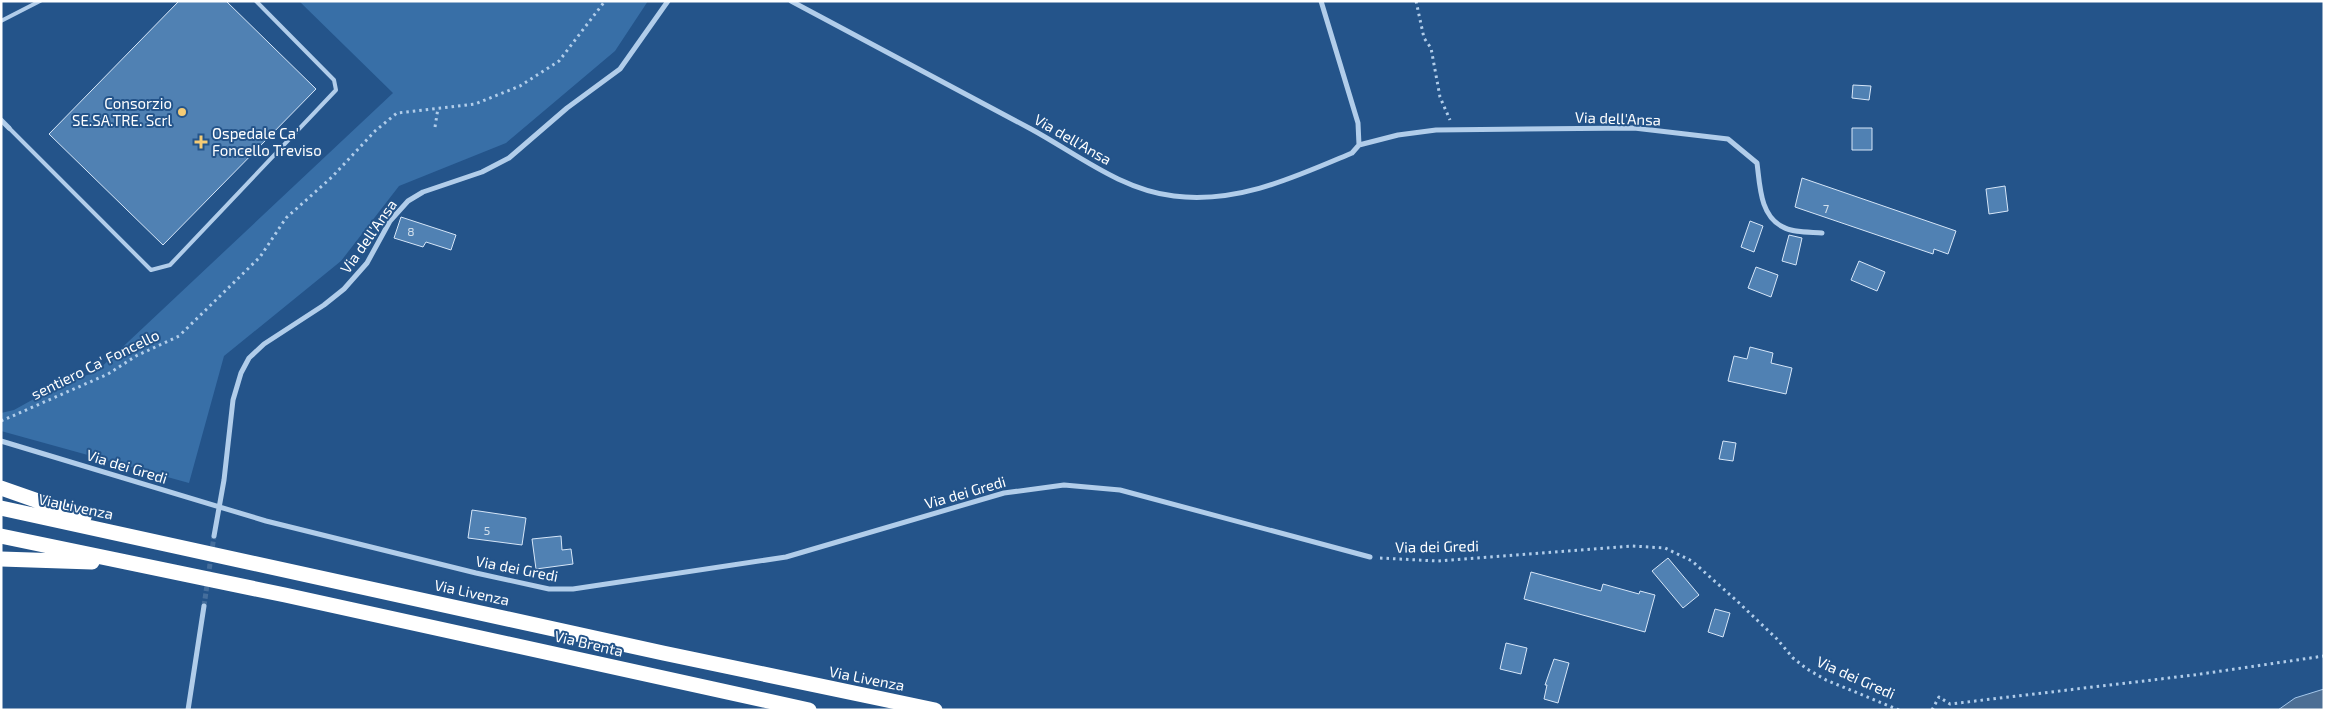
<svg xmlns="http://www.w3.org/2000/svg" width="2325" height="711" viewBox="0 0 2325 711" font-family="'Exo 2',sans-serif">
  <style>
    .green { fill: #386fa7 }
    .water { fill: #4c6e94; stroke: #a5c8eb }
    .building { fill: #5081b3; stroke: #d6e6f8 }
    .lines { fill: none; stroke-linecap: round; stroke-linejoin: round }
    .street-tunnel { stroke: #456e9c; stroke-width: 5; stroke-dasharray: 5 2.5; stroke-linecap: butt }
    .path { stroke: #b1cdea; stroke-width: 3; stroke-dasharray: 2.5 4; stroke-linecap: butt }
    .lane { stroke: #b1cdea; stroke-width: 4 }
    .street { stroke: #b1cdea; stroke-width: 5 }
    .highway { stroke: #fff; stroke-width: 15 }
    .poi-dot { fill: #f5cb75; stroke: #24548a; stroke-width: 2 }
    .labels { text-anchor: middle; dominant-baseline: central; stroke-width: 4; stroke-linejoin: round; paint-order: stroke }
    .number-label { font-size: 12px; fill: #d3e0ec }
    .poi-label { font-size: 15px; fill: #fff; stroke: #24548a; text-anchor: end }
    .street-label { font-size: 15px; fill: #fff; stroke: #24548a }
  </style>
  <rect width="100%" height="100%" fill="#24548a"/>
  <path class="green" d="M299 1H648L615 51 506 143 399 186 341 261 224 356 189 483 1 431V413L14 410 68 380 95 373 393 93Z"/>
  <path class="water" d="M2324 689V710H2278L2295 698Z"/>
  <path class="building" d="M179 1H226L316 89 163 245 49 134Z
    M1853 85 1871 86 1869 100 1852 98Z
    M1852 128H1872V150H1852Z
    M1802 178 1956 231 1948 254 1934 249 1933 254 1795 207Z
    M2005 186 2008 211 1989 214 1986 189Z
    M401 217 456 235 451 250 426 242 423 247 394 238Z
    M1750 221 1763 226 1754 252 1741 247Z
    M1789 235 1802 238 1796 265 1782 261Z
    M1859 261 1885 272 1877 291 1851 280Z
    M1756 267 1778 275 1771 297 1748 288Z
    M1750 347 1773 353 1771 363 1792 368 1786 394 1728 381 1734 356 1747 359Z
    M1723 441 1736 443 1733 461 1719 459Z
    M472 510 526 518 522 545 468 538Z
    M561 536 562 550 571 549 573 564 536 569 532 539Z
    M1668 558 1699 595 1683 608 1652 571Z
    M1531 572 1601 591 1603 584 1639 594 1640 591 1655 595 1645 632 1524 599Z
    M1715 609 1730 613 1723 637 1708 632Z
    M1506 643 1527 648 1521 674 1500 669Z
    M1554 659 1569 663 1558 703 1544 699 1547 685H1545Z"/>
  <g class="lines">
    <path class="street-tunnel" d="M204 606 214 536"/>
    <path class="path" d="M1416 1 1424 38 1431 48 1440 97 1450 120
      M435 127 438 108
      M1 421 108 374 136 356 179 336 260 257 286 218 332 177 375 131 397 113 475 104 520 86 559 61 605 1
      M1380 558 1437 561 1632 546 1665 548 1692 561 1737 601 1777 639 1793 658 1807 669 1826 680 1899 710
      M1932 710 1939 697 1950 704 2194 675 2324 656"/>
    <path class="lane" d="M1 21 40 1
      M9 128 151 270 170 265 336 90 334 80 256 1"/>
    <path class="street" d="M791 1C871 43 951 86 1031 129 1077 154 1121 190 1174 196 1238 204 1295 177 1352 153L1359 145 1398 135 1436 130 1634 128 1728 139 1757 163C1760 186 1760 216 1783 227 1793 233 1811 232 1822 233
      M1321 1 1358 123 1359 145
      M1 120 9 128
      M1 441 266 521 476 573 549 589H573L786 557 1004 493 1064 485 1120 490 1370 557
      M214 536 224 480 233 400 241 373 249 358 264 344 324 305 344 289 367 263 390 221 408 201 423 192 482 172 509 158 567 108 620 69 668 1
      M188 710 204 606"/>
    <path class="highway" d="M1 488 84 517
      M1 508 663 653 935 710
      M1 536 285 595 809 710
      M1 559 92 562"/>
  </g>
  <g class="poi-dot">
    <circle cx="182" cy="112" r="5"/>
    <path d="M198.5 134.5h5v5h5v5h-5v5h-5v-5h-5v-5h5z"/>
  </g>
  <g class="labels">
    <g class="number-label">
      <text x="1826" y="208">7</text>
      <text x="411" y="231">8</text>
      <text x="487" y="530">5</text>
    </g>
    <g class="poi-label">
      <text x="172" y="103">Consorzio<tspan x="172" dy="17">SE.SA.TRE. Scrl</tspan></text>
      <text x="212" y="133" text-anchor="start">Ospedale Ca'<tspan x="212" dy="17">Foncello Treviso</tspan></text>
    </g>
    <g class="street-label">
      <text transform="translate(1618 118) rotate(2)">Via dell'Ansa</text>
      <text transform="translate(1073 139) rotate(30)">Via dell'Ansa</text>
      <text transform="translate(368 236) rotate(-55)">Via dell'Ansa</text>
      <text transform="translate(95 364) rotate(-26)">sentiero Ca' Foncello</text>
      <text transform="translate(127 466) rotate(17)">Via dei Gredi</text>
      <text transform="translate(965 492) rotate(-16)">Via dei Gredi</text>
      <text transform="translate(76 506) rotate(12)">Via Livenza</text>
      <text transform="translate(1437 546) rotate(-1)">Via dei Gredi</text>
      <text transform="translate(517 568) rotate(11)">Via dei Gredi</text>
      <text transform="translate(472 592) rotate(12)">Via Livenza</text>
      <text transform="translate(589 643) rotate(13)">Via Brenta</text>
      <text transform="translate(1856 677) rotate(24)">Via dei Gredi</text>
      <text transform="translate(867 678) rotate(11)">Via Livenza</text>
    </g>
  </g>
  <rect width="2325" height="711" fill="none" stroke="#ffffff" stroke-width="5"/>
</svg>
